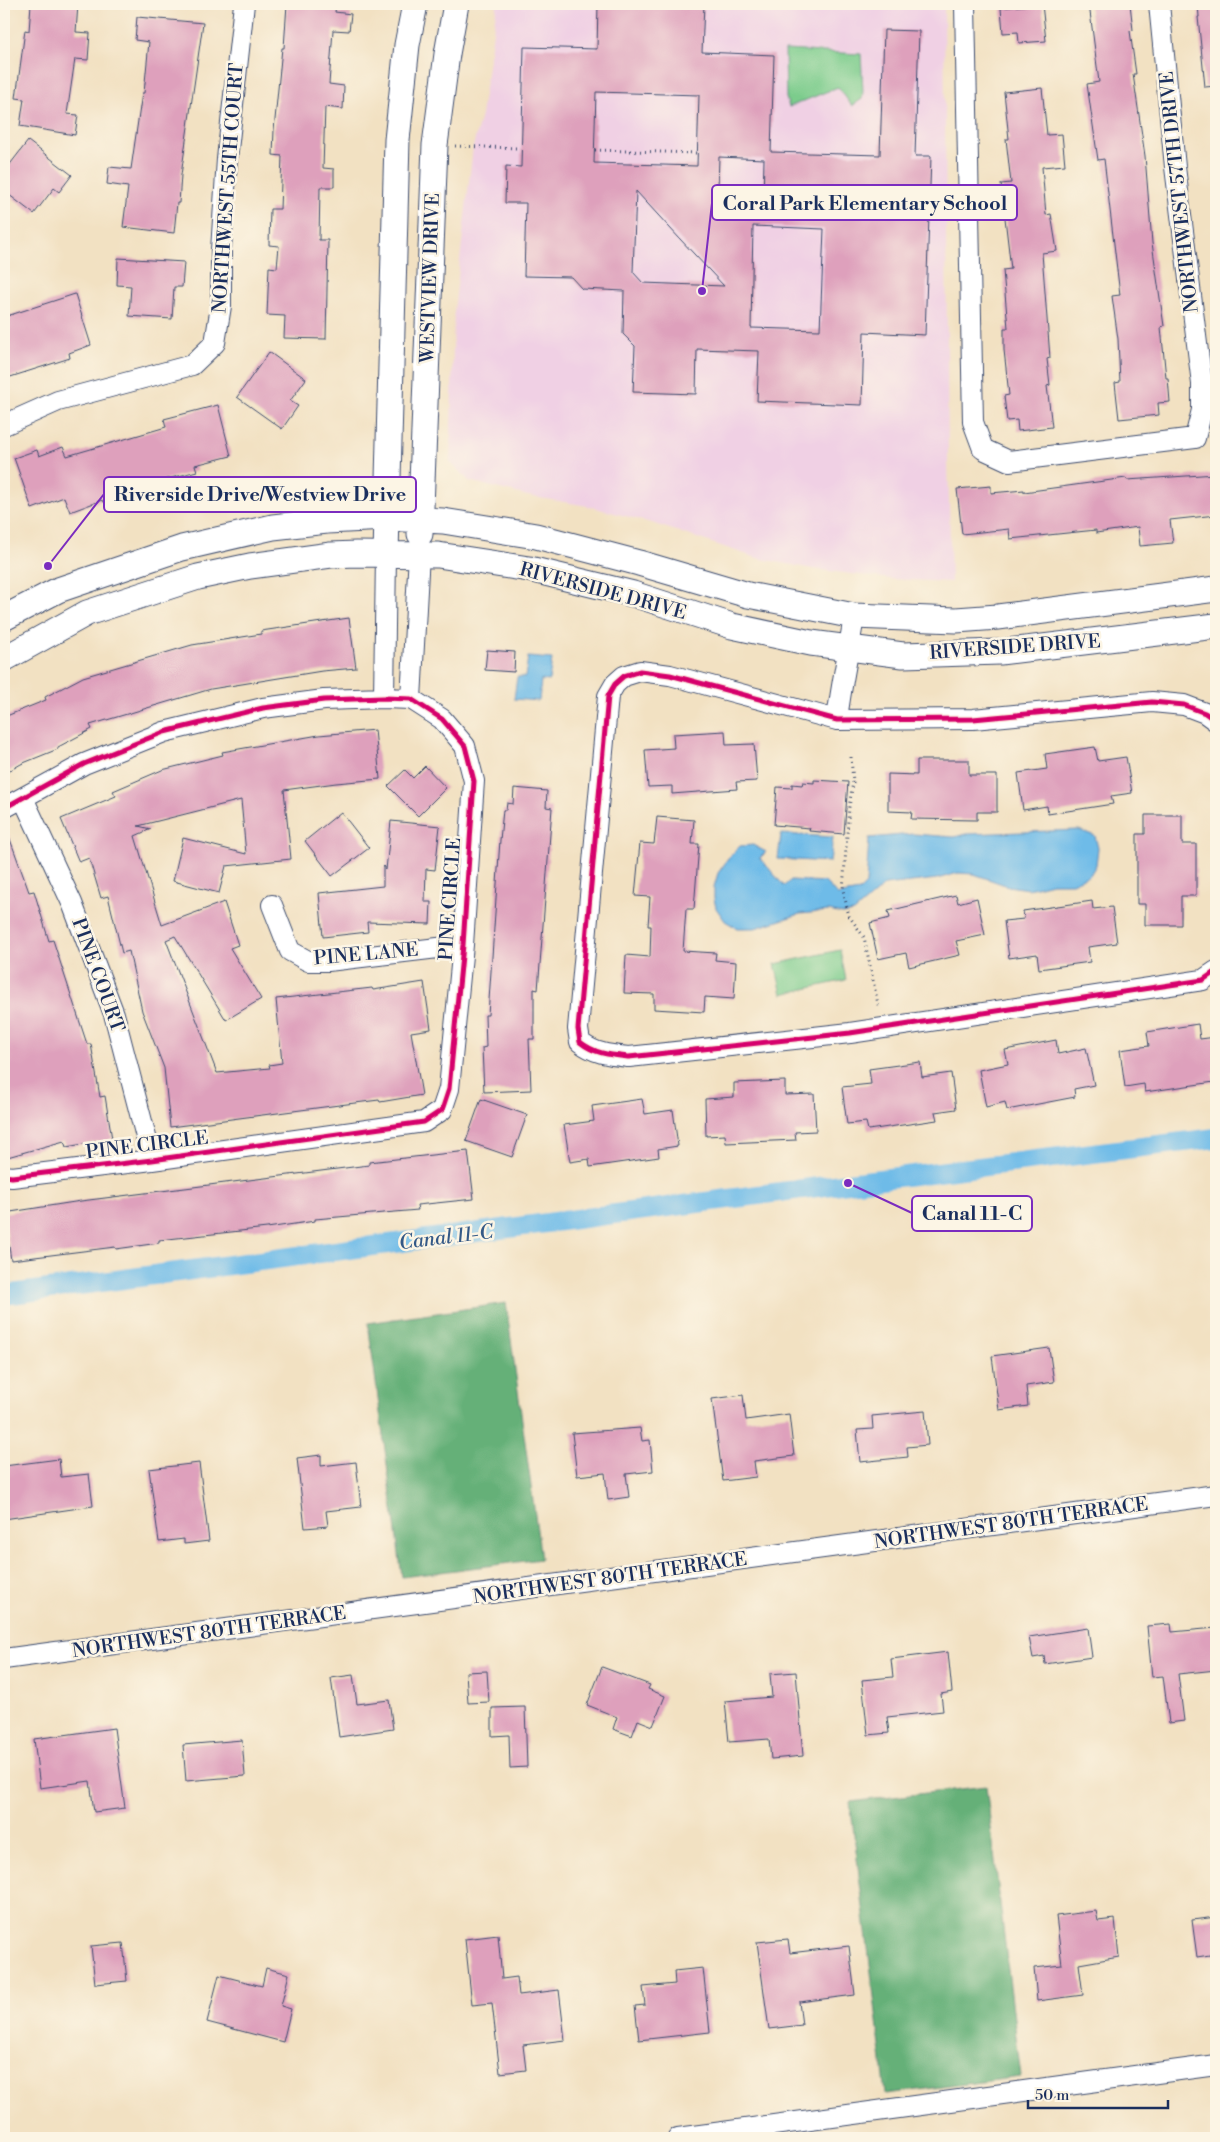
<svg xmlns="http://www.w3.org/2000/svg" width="1220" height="2142" viewBox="0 0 1220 2142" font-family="'Libre Bodoni',serif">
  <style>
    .built { fill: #f0d0e4 }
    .green { fill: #7ccc8c; stroke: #4c7e75 }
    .forest { fill: #65b078; stroke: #40706b }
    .water { fill: #6ebbe8; stroke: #4475a3 }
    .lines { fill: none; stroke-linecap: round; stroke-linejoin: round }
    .canal { stroke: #6ebbe8; stroke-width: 20 }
    .building { fill: #dea0bc; fill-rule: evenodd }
    .minor-casing { stroke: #3b4a6d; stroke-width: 22 }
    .tertiary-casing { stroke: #3b4a6d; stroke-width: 27 }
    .path { stroke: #3b4a6d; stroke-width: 3; stroke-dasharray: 1 4; stroke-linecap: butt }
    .minor { stroke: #fff; stroke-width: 20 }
    .tertiary { stroke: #fff; stroke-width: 25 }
    .cycleway-casing { stroke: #fcf5e5; stroke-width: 8 }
    .cycleway { stroke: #d6006c; stroke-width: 5 }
    .labels { text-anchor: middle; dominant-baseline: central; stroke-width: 5; stroke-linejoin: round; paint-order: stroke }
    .street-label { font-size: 19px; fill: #1b2f5e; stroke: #fcf5e5 }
    .water-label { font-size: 20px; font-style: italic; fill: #345987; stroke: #fcf5e5 }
    .leader { fill: none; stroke: #7b2cbf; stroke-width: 2 }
    .callout-dot { fill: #7b2cbf; stroke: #fcf5e5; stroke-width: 2 }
    .callout { fill: #fcf5e5; stroke: #7b2cbf; stroke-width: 2 }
    .callout-label { font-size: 20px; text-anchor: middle; font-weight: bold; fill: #1b2f5e }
  </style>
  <rect width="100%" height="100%" fill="#fcf5e5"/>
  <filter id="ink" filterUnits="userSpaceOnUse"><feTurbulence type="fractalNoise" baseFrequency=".02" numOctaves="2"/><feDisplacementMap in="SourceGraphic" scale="10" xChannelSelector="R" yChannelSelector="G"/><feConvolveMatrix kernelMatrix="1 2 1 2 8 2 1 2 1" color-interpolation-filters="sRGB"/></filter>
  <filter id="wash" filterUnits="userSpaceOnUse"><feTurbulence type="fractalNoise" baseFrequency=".0096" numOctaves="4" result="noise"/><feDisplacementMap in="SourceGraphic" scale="20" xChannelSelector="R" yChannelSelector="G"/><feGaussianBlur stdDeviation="1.12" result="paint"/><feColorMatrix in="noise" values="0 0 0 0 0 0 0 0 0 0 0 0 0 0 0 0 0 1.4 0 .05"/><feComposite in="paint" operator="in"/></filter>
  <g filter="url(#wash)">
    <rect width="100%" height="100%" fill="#f2e1c2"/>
    <path class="built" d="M497 4H944L948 461 951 582 891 579 813 569 757 558 652 523 588 506 528 496 469 481 450 462 454 312 473 147 481 115Z"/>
    <path class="green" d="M785 50 861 54 863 91 862 99 852 106 838 87 789 107 786 98Z
      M840 950 846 980 782 994 775 964Z"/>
    <path class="forest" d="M506 1303 541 1559 402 1577 368 1323Z
      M986 1786 1021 2077 886 2094 850 1802Z"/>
    <path class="water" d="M528 657 552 659 549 681 541 680 539 701 514 699 517 677H525Z
      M1079 830 1095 836 1098 848 1096 865 1090 875 1072 883H1052L1028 889 1008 886 974 874 958 873 937 879 885 885 854 912 842 914 829 911 800 914 755 928H737L725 921 716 908 714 898V887L718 873 731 855 740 846 753 845 766 852 760 858 784 886 791 880 825 882 837 895 859 891 866 884 869 838 913 834 954 837 967 834Z
      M781 834 833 837 830 862 778 859Z"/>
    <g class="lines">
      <path class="canal" d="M4 1295 848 1183 1216 1138"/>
    </g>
    <g id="blocks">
      <path class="building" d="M31 4H78L76 32 90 33 88 60 75 59 67 114 78 115 75 135 20 126 24 99 16 98 25 30 29 31Z
        M287 4H336L335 12 351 14 349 31 333 30 329 84 344 86 343 109 325 107 323 168 334 169V187H320L319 240H328L326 339 284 338 285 316 267 315 269 267 277 268 279 246 269 245 270 209H280L282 156 273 155 274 130 282 48H284Z
        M598 4H704L702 52 774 55 771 152 880 155 884 30 919 31 915 156H931L925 335 864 332 862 405 757 401 759 351 697 349 696 394 633 392 635 346 623 334 624 291 582 289 571 277 524 276 526 203H505L506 166 521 167 524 47 597 49ZM596 92 699 95 697 166 594 163ZM719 157 764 159 763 204 733 203 718 188ZM636 191 680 239 724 286 643 283 633 272ZM753 226 824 229 820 330 751 328Z
        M1042 4 1046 41 1019 43 1018 32 1003 33 1001 8Z
        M1089 4H1130L1133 30 1130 31 1136 74H1133L1145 156 1152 243 1164 326 1161 327 1166 378H1168L1170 402 1158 403 1159 415 1119 419 1115 383 1120 382 1118 339 1112 296 1120 295 1104 159 1098 160 1087 84 1099 82Z
        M1198 4H1216V86L1205 87 1198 17H1199Z
        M137 17 203 23 181 175 179 203H177L174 233 123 227 128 187 107 184 109 167 131 169 142 93H144L149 42 135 40Z
        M1042 88 1047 135 1062 134 1065 165 1042 167 1046 215 1051 214 1057 251 1042 253 1050 358 1047 359 1050 385 1047 386 1052 427 1018 431 1017 420 1007 421 1004 396 1009 395 1004 350V328H1008L1003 270 1011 269 1001 184 1011 183 1006 139H1009L1004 92Z
        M28 141 72 175 59 192 54 188 34 214 4 191V172Z
        M118 258 184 262 182 287H174L172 319 129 316 131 286 117 285Z
        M75 294 91 345 69 353 70 358 4 379V317Z
        M269 352 306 379 290 401 298 406 282 429 237 397Z
        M218 405 231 456 195 465 197 471 156 482 157 486 103 502 102 500 70 512 64 497 32 509 14 458 37 450 39 456 63 447 67 456 166 427 164 419Z
        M1216 474V515L1170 520 1173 543 1140 546 1138 527 1096 533V530L1010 539 1009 529 962 534 957 489 991 486V493L1024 490V492L1126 478 1127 480Z
        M349 618 356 668 322 671 211 689 90 725 92 729 58 747V749L21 764 4 774V717L46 700 45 697 83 677 192 645 261 634V631Z
        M487 650 515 652 514 672 485 670Z
        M375 730 380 779 336 783 284 790 291 859 226 866 219 893 173 881 183 838 246 854 241 800 138 826 151 829 135 836 162 925 224 902 238 945 230 948 261 999 226 1020 175 936 166 940 217 1073 270 1068 269 1065 282 1063 276 999 372 988 373 990 424 982 431 1029 411 1032 422 1095 380 1102 379 1100 347 1104 170 1127 164 1068 142 1011 129 951 122 953 108 896 101 898 89 858 79 862 61 819 116 796 113 791 162 770 223 755 222 752 319 735Z
        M725 731 726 745 754 744 757 781 736 782 737 789 672 794V786L648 787 645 750 674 748 673 734Z
        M1095 747 1098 761 1126 757 1132 793 1111 796 1113 804 1048 814 1047 806 1023 810 1018 773 1047 769 1045 754Z
        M917 760H969V775H997V812H977V820L911 819 912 812 888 811V774L917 775Z
        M425 766 446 788 418 816 388 786 405 770 413 778Z
        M814 780 848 782 844 834 809 831 810 828 774 825 777 787 792 788V784L802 785 803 782 814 783Z
        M514 788 547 791 546 807 552 808 538 990 534 989V1039H529L531 1090 484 1092 482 1048 486 1047 485 1015H488L500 840 503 810H506L507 803 513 804Z
        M341 812 369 848 332 876 305 841Z
        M1145 815H1182V844H1196V896H1181V925H1145V904H1137V834H1145Z
        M657 817 694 820 692 844H699L694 909H686L683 951 716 953 715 960 736 962 734 999 705 997 704 1012 654 1009V994L624 993 626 955 650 957 651 926H648L650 897 635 896 640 843 654 844Z
        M391 821 440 826 435 870 426 869 425 902H431L430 924 367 922 368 932 323 937 319 893 383 886V866L386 870Z
        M4 828H6L29 892 34 891 49 941 53 940 87 1044H91L100 1097 105 1096 112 1139 66 1147 64 1141 4 1158Z
        M956 895 958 903 977 898 985 935 956 941 960 955 909 967 906 953 878 959 870 923 890 918 888 911Z
        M1092 901 1093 909 1112 907 1117 943 1088 947 1090 962 1039 969 1037 954 1009 958 1004 921 1024 919 1023 911Z
        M1198 1024 1200 1039 1216 1037V1074H1213L1214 1082 1145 1092 1144 1084 1125 1087 1120 1050 1149 1046 1147 1032Z
        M1056 1040 1058 1054 1086 1048 1094 1085 1074 1089 1075 1097 1007 1110 1005 1102 986 1107 979 1070 1008 1064 1005 1050Z
        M920 1062 922 1077 951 1073 956 1109 935 1112 937 1120 868 1130 866 1122 847 1124 842 1087 871 1084 869 1069Z
        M785 1081V1095L814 1094 816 1131 795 1132 796 1140 726 1143 725 1135 706 1136 705 1099 734 1097V1083Z
        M481 1099 527 1115 512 1157 466 1141Z
        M642 1099 645 1114 673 1110 678 1146 658 1149 659 1157 590 1167 589 1159 570 1162 564 1125 594 1121 592 1106Z
        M468 1151 474 1199 417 1205 418 1210 315 1219V1221L267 1228 159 1240V1243L116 1249 115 1247 11 1260 4 1213 81 1201 369 1165V1162Z
        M1049 1348 1054 1382 1026 1386 1028 1406 999 1410 992 1356Z
        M743 1395 746 1420 789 1414 794 1456 754 1461 756 1477 723 1481 712 1399Z
        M925 1411 928 1445 907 1447 908 1457 860 1462 857 1430 873 1429 872 1416Z
        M640 1428 642 1441 650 1440 653 1471 626 1474 629 1497 608 1500 605 1473 577 1476 572 1433Z
        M321 1455V1466L356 1462 361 1507 326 1511 328 1526 305 1528 297 1458Z
        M59 1459 61 1477 89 1474 93 1506 4 1519V1466Z
        M199 1463 209 1541 184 1544V1539L159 1542 149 1469Z
        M1171 1624 1172 1632 1216 1628V1670L1178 1674 1184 1721 1169 1723 1163 1676 1152 1677 1147 1626Z
        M1088 1628 1092 1657 1045 1664 1044 1656 1033 1658 1029 1637Z
        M948 1652 952 1692 941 1694 943 1711 887 1717 889 1733 868 1735 862 1680 893 1677 891 1659Z
        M602 1667 650 1685 648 1689 665 1696 653 1726 638 1720 632 1736 613 1729 617 1717 587 1705Z
        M487 1671 489 1702 468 1703 466 1672Z
        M796 1672 803 1756 771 1759 769 1739 729 1742 725 1701 772 1697 770 1674Z
        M353 1675 357 1704 389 1700 393 1729 339 1737 331 1678Z
        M525 1707 527 1767 510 1768 509 1735 492 1736V1708Z
        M114 1728 125 1808 94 1812 90 1781 40 1788 34 1739Z
        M242 1740 245 1776 186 1781 183 1745Z
        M1096 1911 1098 1921 1115 1919 1119 1957 1079 1964 1083 1995 1037 2001 1034 1968 1062 1965 1056 1916Z
        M1216 1917V1954L1197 1957 1192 1920Z
        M498 1935 502 1979 517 1977 519 1995 559 1990 565 2040 523 2045 526 2070 500 2073 492 2003 472 2005 465 1939Z
        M788 1939 790 1953 849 1946 855 1995 799 2002 802 2025 769 2029 757 1942Z
        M123 1943 127 1981 95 1984 91 1946Z
        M266 1968 289 1974 281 2006 291 2009 283 2042 207 2022 219 1975 262 1986Z
        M703 1968 710 2032 639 2040 635 2006 645 2005 643 1987 675 1984 674 1971Z"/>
    </g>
  </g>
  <g filter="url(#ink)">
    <use href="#blocks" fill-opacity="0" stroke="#3b4a6d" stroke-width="1"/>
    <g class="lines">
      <g class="minor-casing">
        <path id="minor" d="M965 4 973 422 983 449 1009 461 1195 438 1202 410V384L1175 167 1159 4
          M4 425 58 401 192 365 215 343 221 306V250L227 159 244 4
          M384 698 386 554
          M411 699 419 554
          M837 720C841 685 849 651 854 616
          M1216 721 1205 713 1184 705 1152 702 973 719 837 720 670 675 640 671 624 676 615 684 608 696 578 1029 580 1042C595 1054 610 1055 629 1057L850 1033 1203 980 1216 971
          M23 798 72 903 114 1014 152 1160
          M4 808 84 764 164 732 263 708 324 700 384 698 411 699 442 719 465 746 474 781 463 945 449 1089 442 1110 424 1122 152 1160 12 1177 4 1176
          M272 905 290 951 308 961H328L463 945
          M4 1659 1216 1495
          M678 2138 1216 2065"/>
      </g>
      <g class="tertiary-casing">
        <path id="tertiary" d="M420 534 435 145 447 54 456 4
          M386 554 397 140 407 45 415 4
          M4 618 58 590 182 548 273 527 327 521 386 518 443 521 536 536 639 563 748 595 854 616 956 620 998 617 1216 589
          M4 659 87 613 198 577 250 566 331 555 356 554 438 555 529 569 633 594 732 626 811 643 903 655 1000 652 1216 626"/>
      </g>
      <path class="path" d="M455 146 517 148
        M595 150 697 153
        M851 757 853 782 849 807 843 890 849 916 864 937 879 1009"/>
      <use href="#minor" class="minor"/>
      <use href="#tertiary" class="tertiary"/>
      <g class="cycleway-casing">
        <path id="cycleway" d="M1216 721 1205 713 1184 705 1152 702 973 719 837 720 670 675 640 671 624 676 615 684 608 696 578 1029 580 1042C595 1054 610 1055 629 1057L850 1033 1203 980 1216 971
          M4 808 84 764 164 732 263 708 324 700 384 698 411 699 442 719 465 746 474 781 463 945 449 1089 442 1110 424 1122 152 1160 12 1177 4 1176"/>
      </g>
      <use href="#cycleway" class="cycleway"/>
    </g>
  </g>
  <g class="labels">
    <g class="street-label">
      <text transform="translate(228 188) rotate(-86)">NORTHWEST 55TH COURT</text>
      <text transform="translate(1179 192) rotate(-96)">NORTHWEST 57TH DRIVE</text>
      <text transform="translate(430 278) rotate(-88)">WESTVIEW DRIVE</text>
      <text transform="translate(603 591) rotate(15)">RIVERSIDE DRIVE</text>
      <text transform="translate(1015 647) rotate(-4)">RIVERSIDE DRIVE</text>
      <text transform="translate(450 899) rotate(-86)">PINE CIRCLE</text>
      <text transform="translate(366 954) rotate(-5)">PINE LANE</text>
      <text transform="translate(98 975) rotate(70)">PINE COURT</text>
      <text transform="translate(147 1145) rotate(-7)">PINE CIRCLE</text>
      <text transform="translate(1011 1523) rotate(-8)">NORTHWEST 80TH TERRACE</text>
      <text transform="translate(610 1578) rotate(-8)">NORTHWEST 80TH TERRACE</text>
      <text transform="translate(209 1632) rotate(-8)">NORTHWEST 80TH TERRACE</text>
    </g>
    <g class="water-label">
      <text transform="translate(446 1238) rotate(-7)">Canal 11-C</text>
    </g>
  </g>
  <path class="leader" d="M702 291L712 203M48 566L104 494M848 1183L912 1213"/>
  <g class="callout-dot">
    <circle cx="702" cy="291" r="5"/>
    <circle cx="48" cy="566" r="5"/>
    <circle cx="848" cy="1183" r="5"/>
  </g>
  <g class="callout">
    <rect x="712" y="185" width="305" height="35" rx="5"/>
    <rect x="104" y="477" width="312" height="35" rx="5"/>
    <rect x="912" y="1196" width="120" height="35" rx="5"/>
  </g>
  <g class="callout-label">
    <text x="865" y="210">Coral Park Elementary School</text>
    <text x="260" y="501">Riverside Drive/Westview Drive</text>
    <text x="972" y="1220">Canal 11-C</text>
  </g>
  <rect width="1220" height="2142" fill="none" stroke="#fcf5e5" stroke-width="20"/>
  <path d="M1028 2100v8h140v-8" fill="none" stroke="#1b2f5e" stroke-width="2.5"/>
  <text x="1035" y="2100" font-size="15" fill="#1b2f5e" stroke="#fcf5e5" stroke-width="4" paint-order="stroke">50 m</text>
</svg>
